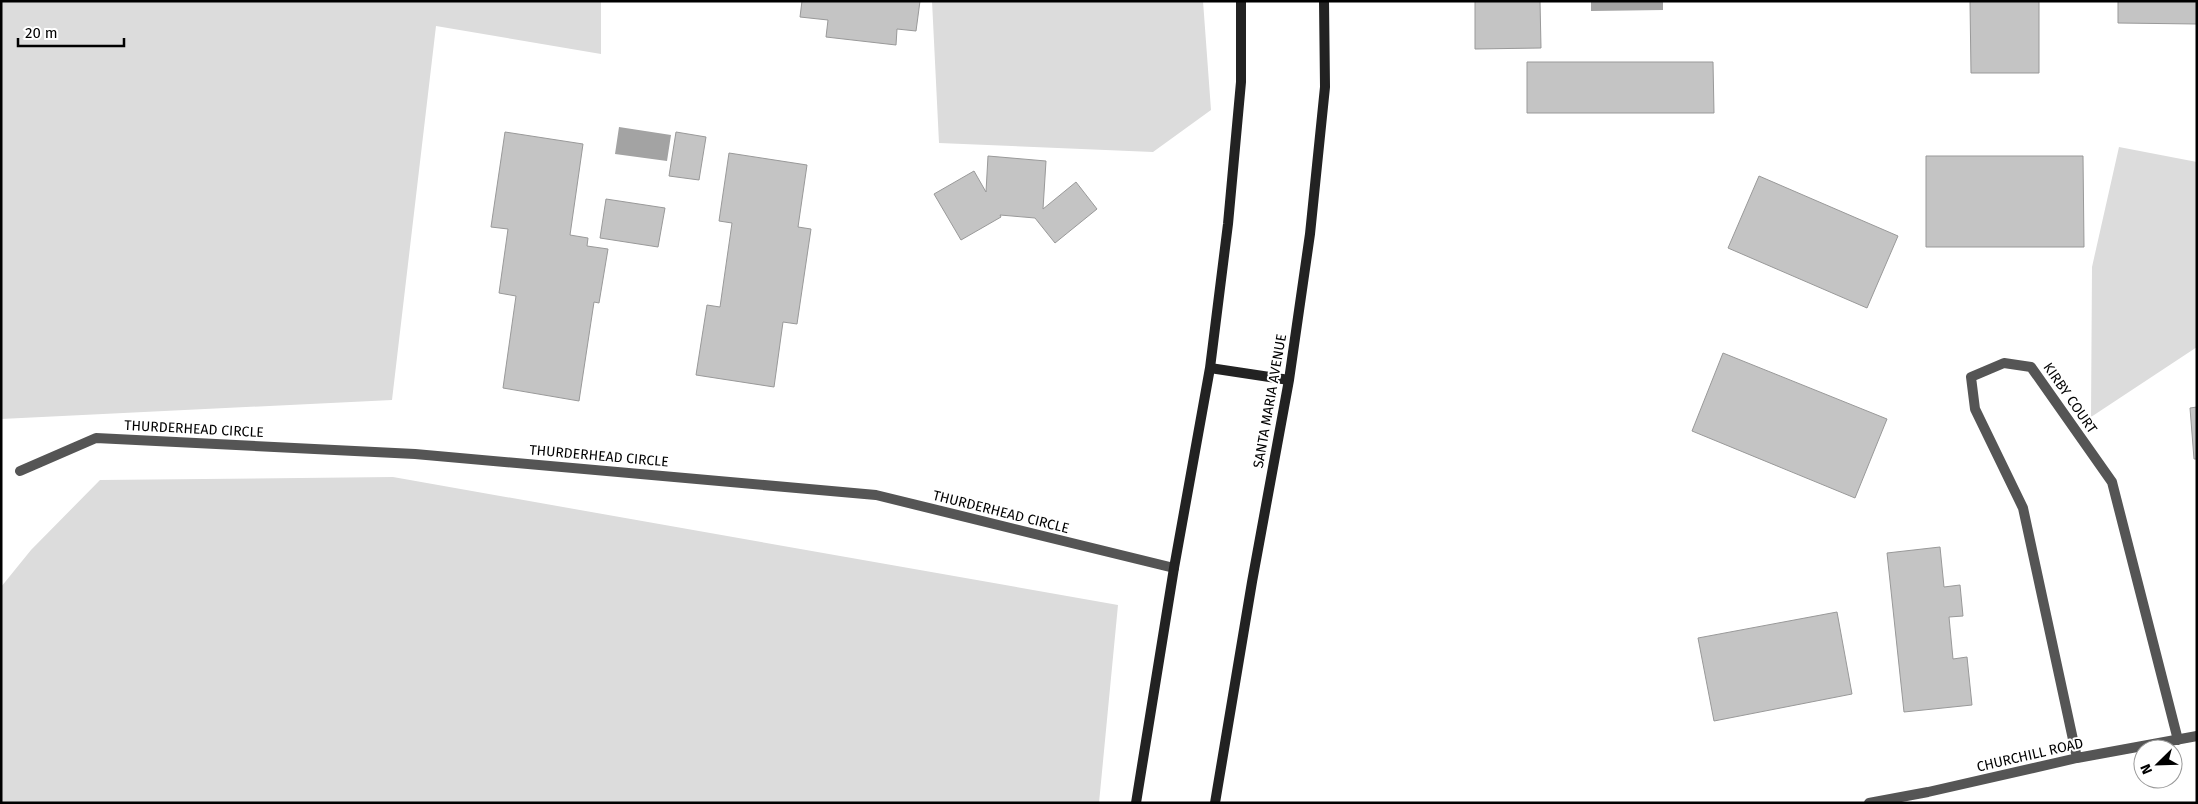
<svg xmlns="http://www.w3.org/2000/svg" width="2198" height="804" viewBox="0 0 2198 804" font-family="'Fira Sans',sans-serif">
  <style>
    .green { fill: #dcdcdc }
    .water { fill: #a3a3a3 }
    .building { fill: #c4c4c4; stroke: #999 }
    .lines { fill: none; stroke-linecap: round; stroke-linejoin: round }
    .street { stroke: #555; stroke-width: 10 }
    .secondary { stroke: #222; stroke-width: 10 }
    .labels { text-anchor: middle; dominant-baseline: central; stroke-width: 4; stroke-linejoin: round; paint-order: stroke }
    .street-label { font-size: 14px; fill: #000; stroke: #fff }
  </style>
  <rect width="100%" height="100%" fill="#fff"/>
  <path class="green" d="M1 1H601V54L436 26 392 400 1 419Z
    M932 1H1203L1211 110 1153 152 939 143Z
    M2119 147 2197 162V347L2091 417 2092 267Z
    M393 477 1118 605 1099 803H1V587L31 550 100 480Z"/>
  <path class="water" d="M1591 1H1663V10L1591 11Z
    M619 127 671 135 667 161 615 154Z"/>
  <path class="building" d="M802 1H920L916 31 897 29 896 45 826 37 828 20 800 17Z
    M1475 1H1540L1541 48 1475 49Z
    M1970 1H2039V73H1971Z
    M2118 1H2197V24L2118 23Z
    M1527 62H1713L1714 113H1527Z
    M505 132 583 144 570 235 588 238 587 246 608 249 599 303 594 302 579 401 503 388 516 296 499 293 508 229 491 227Z
    M676 132 706 137 699 180 669 176Z
    M729 153 807 165 798 227 811 229 797 324 783 322 774 387 696 375 707 305 720 307 732 223 719 221Z
    M988 156 1046 161 1043 209 1076 182 1097 209 1055 243 1035 218 1000 215 1001 217 961 240 934 194 974 171 986 192Z
    M1926 156H2083L2084 247H1926Z
    M1759 176 1898 236 1867 308 1728 248Z
    M606 199 665 208 658 247 600 238Z
    M1723 353 1887 419 1855 498 1692 431Z
    M2197 407V459H2194L2190 408Z
    M1940 547 1944 587 1960 585 1963 616 1949 617 1953 659 1967 657 1972 705 1904 712 1887 553Z
    M1837 612 1852 694 1714 721 1698 638Z"/>
  <g class="lines">
    <path class="street" d="M20 471 96 438 415 454 876 495 1174 568
      M2077 758 2023 508 1975 409 1971 377 2004 363 2031 367 2112 482 2178 740
      M1869 803 1928 792 2077 758 2197 736"/>
    <path class="secondary" d="M1210 368 1289 380
      M1136 803 1174 568 1210 368 1228 224 1241 82V1
      M1215 803 1252 582 1289 380 1310 234 1325 87 1324 1"/>
  </g>
  <g class="labels">
    <g class="street-label">
      <text transform="translate(2070 398) rotate(55)">KIRBY COURT</text>
      <text transform="translate(1270 401) rotate(-80)">SANTA MARIA AVENUE</text>
      <text transform="translate(194 429) rotate(3)">THURDERHEAD CIRCLE</text>
      <text transform="translate(599 456) rotate(5)">THURDERHEAD CIRCLE</text>
      <text transform="translate(1001 512) rotate(14)">THURDERHEAD CIRCLE</text>
      <text transform="translate(2030 755) rotate(-13)">CHURCHILL ROAD</text>
    </g>
  </g>
  <rect width="2198" height="804" fill="none" stroke="#000000" stroke-width="5"/>
  <g transform="translate(2158 764) rotate(247)"><circle r="24" fill="#ffffff" stroke="#999999"/>
  <path d="M0-4L9 19L0 12L-9 19Z" fill="#000000"/>
  <text y="-8" font-size="14" font-weight="bold" text-anchor="middle" fill="#000000">N</text>
  </g>
  <path d="M18 38v8h106v-8" fill="none" stroke="#000000" stroke-width="2.5"/>
  <text x="25" y="38" font-size="15" fill="#000000" stroke="#ffffff" stroke-width="4" paint-order="stroke">20 m</text>
</svg>
